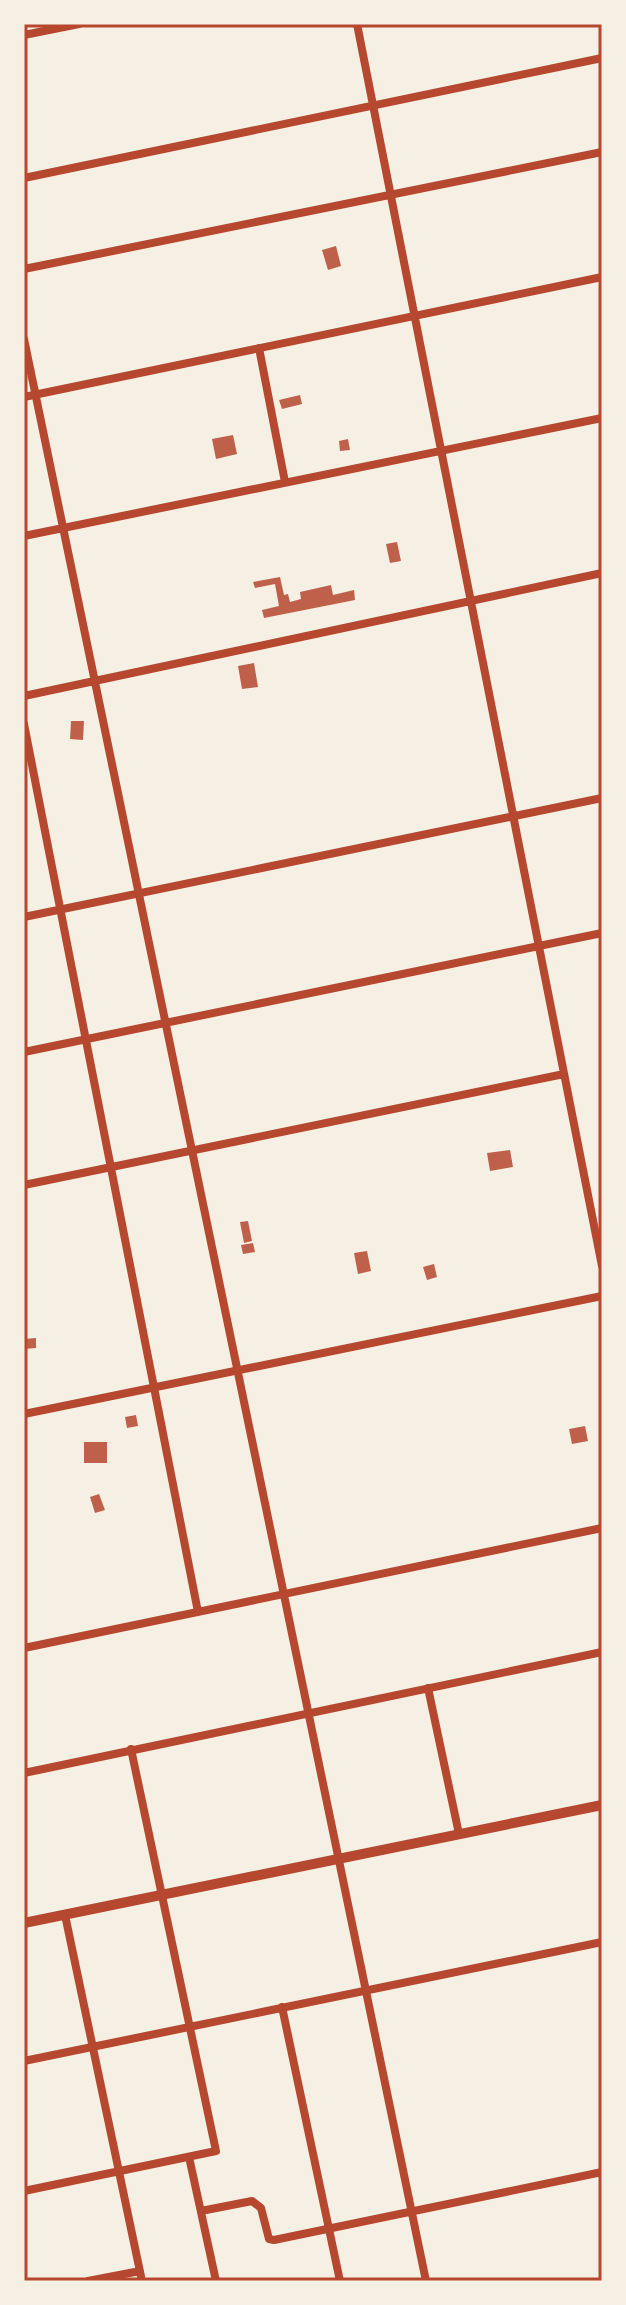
<svg xmlns="http://www.w3.org/2000/svg" width="626" height="2305" viewBox="0 0 626 2305" font-family="Rubik,sans-serif">
  <style>
    .building { fill: #bf614a }
    .lines { fill: none; stroke-linecap: round; stroke-linejoin: round }
    .minor { stroke: #b5482f; stroke-width: 8 }
    .tertiary { stroke: #b5482f; stroke-width: 10 }
    .neatline { fill: none; stroke: #b5482f; stroke-width: 3 }
  </style>
  <rect width="100%" height="100%" fill="#f6efe4"/>
  <path class="building" d="M336 246 341 266 328 270 322 250Z
    M300 395 302 404 282 409 279 400Z
    M233 435 237 454 216 459 212 439Z
    M348 439 350 450 340 451 339 441Z
    M397 542 401 561 390 563 386 544Z
    M280 577 284 595 288 594 290 602 301 599 300 592 331 585 333 595 354 590 355 600 264 618 262 610 279 606 275 584 255 588 253 582Z
    M254 663 258 687 242 689 238 666Z
    M71 721H84L83 740 70 739Z
    M510 1150 513 1167 490 1171 487 1153Z
    M248 1221 252 1241 244 1243 240 1222Z
    M253 1243 255 1252 243 1254 241 1245Z
    M367 1251 371 1271 358 1274 354 1253Z
    M434 1264 437 1277 427 1280 423 1267Z
    M36 1338V1348L24 1349V1339Z
    M136 1415 138 1426 127 1428 125 1417Z
    M585 1426 588 1441 572 1444 569 1429Z
    M84 1442H107V1463H84Z
    M99 1494 105 1510 95 1513 90 1497Z"/>
  <g class="lines">
    <path class="minor" d="M357 24 602 1266
      M24 35 79 24
      M24 178 602 58
      M24 269 602 152
      M24 339 426 2281
      M259 348 285 482
      M24 397 602 277
      M24 536 602 418
      M24 696 602 573
      M24 724 198 1612
      M24 917 602 798
      M24 1052 602 933
      M24 1185 564 1074
      M24 1414 602 1296
      M24 1648 602 1528
      M428 1688 459 1834
      M24 1773 602 1652
      M65 1915 142 2281
      M282 2007 340 2281
      M24 2061 602 1942
      M189 2157 216 2281
      M24 2191 216 2151 131 1749
      M201 2211 252 2201 261 2208 269 2239 274 2240 602 2172
      M88 2281 140 2271"/>
    <path class="tertiary" d="M24 1923 602 1805"/>
  </g>
  <rect width="626" height="2305" fill="none" stroke="#f6efe4" stroke-width="52"/>
  <rect x="26" y="26" width="574" height="2253" class="neatline"/>
</svg>
